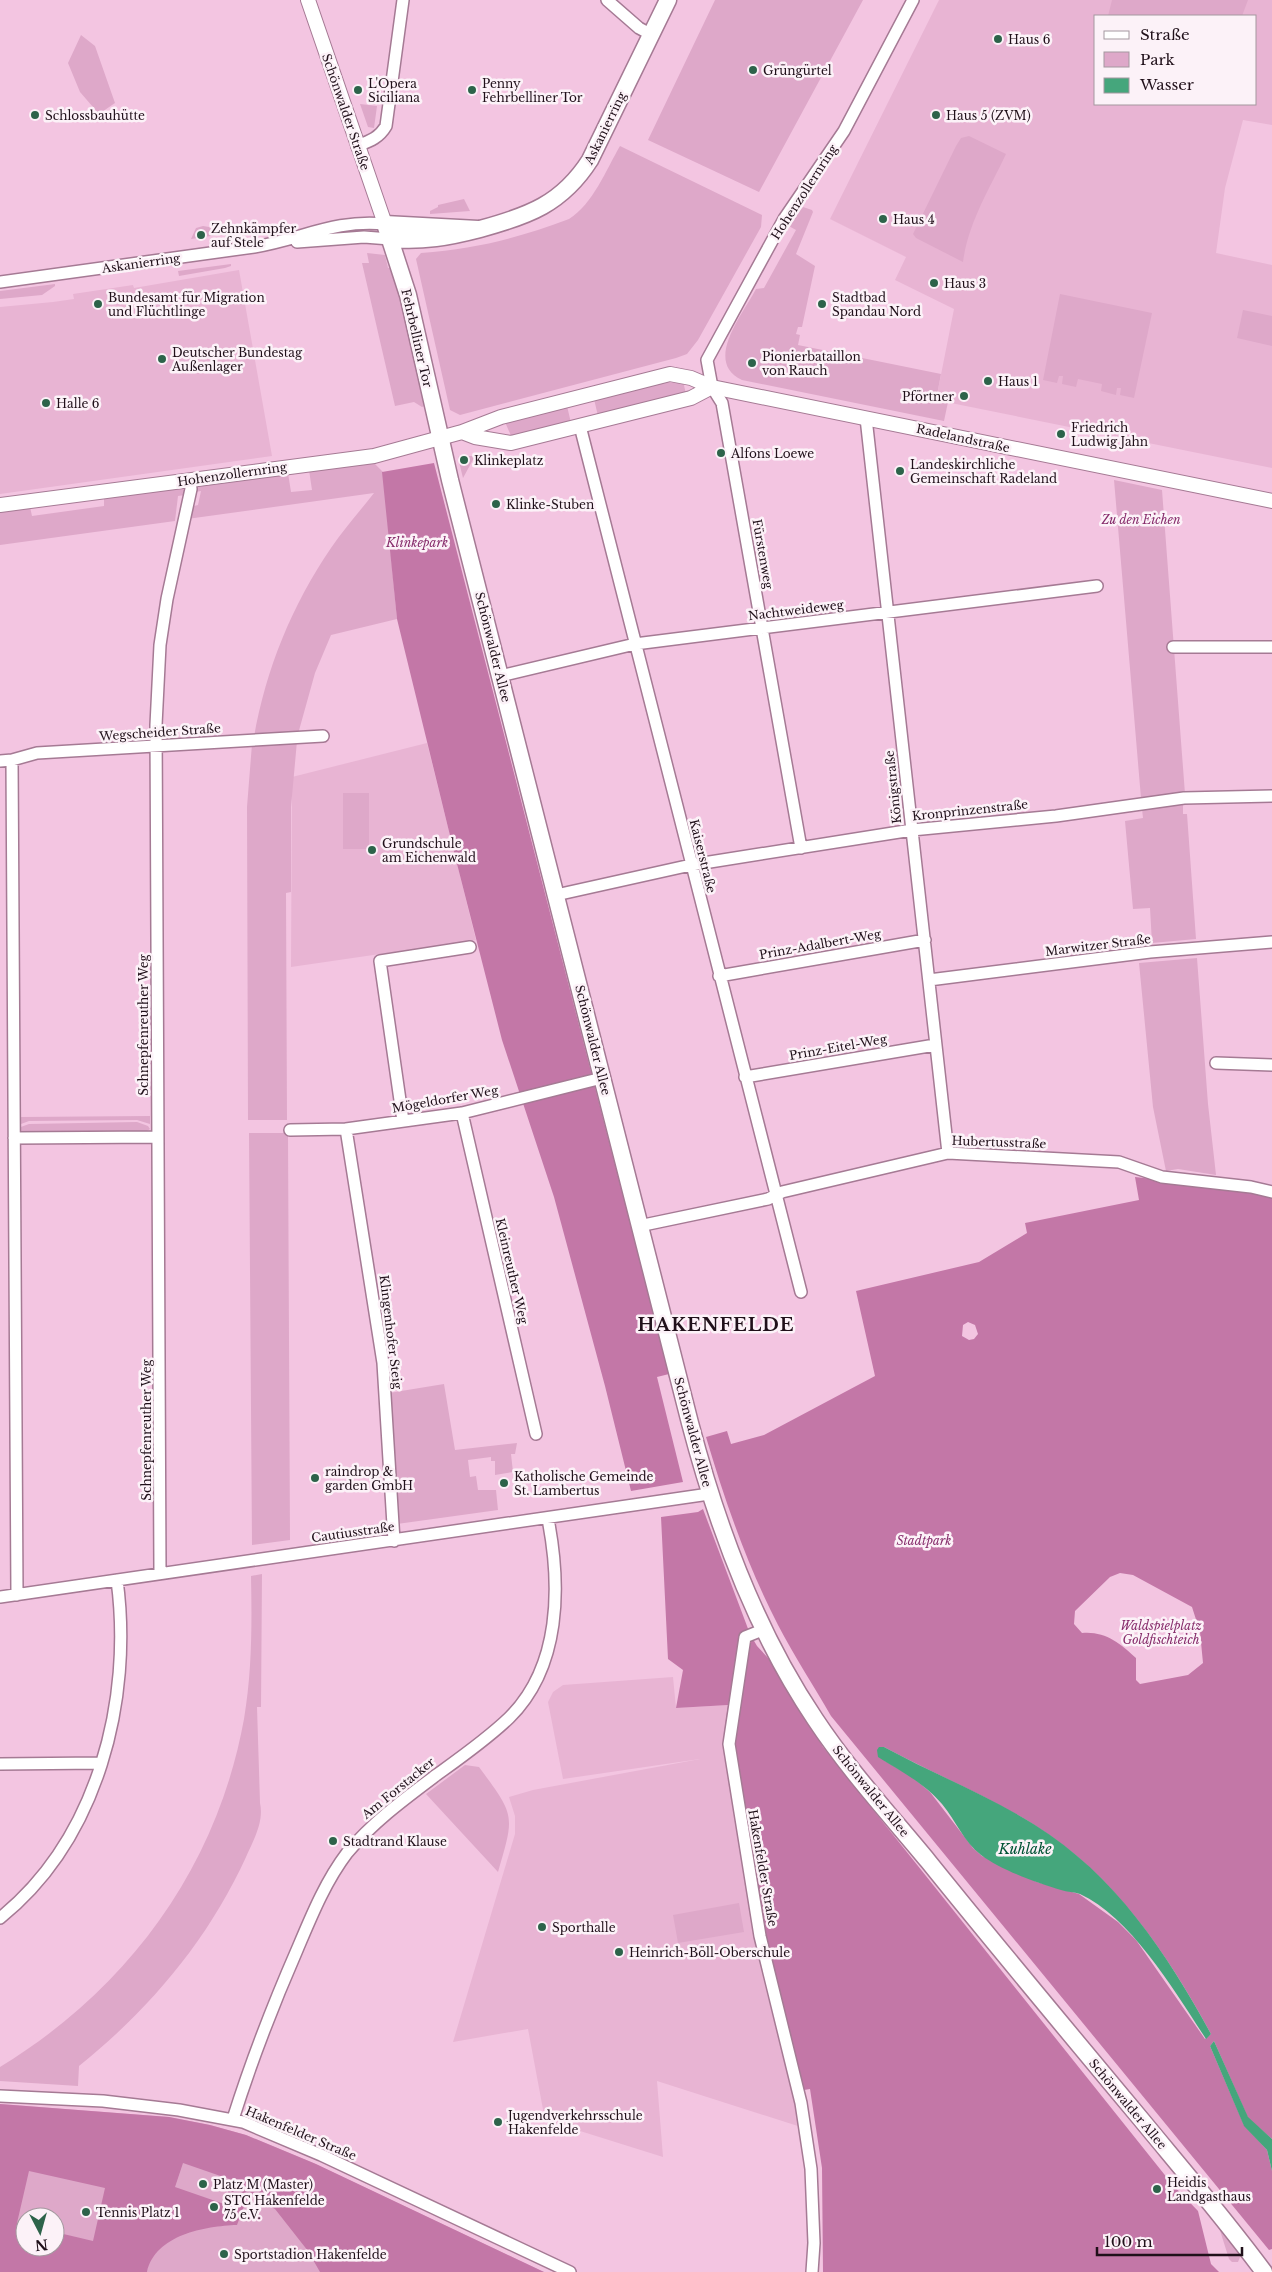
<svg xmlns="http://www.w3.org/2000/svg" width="1272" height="2272" viewBox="0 0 1272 2272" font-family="'Libre Baskerville',serif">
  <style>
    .built { fill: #e8b4d3; fill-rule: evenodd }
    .green { fill: #dea8c9; fill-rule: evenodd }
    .forest { fill: #c377a7; fill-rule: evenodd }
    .water { fill: #45a67c }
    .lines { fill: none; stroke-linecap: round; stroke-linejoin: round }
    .minor-casing { stroke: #a57a94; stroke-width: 14 }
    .tertiary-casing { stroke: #a57a94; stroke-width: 16 }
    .secondary-casing { stroke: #a57a94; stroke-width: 19 }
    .minor { stroke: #fff; stroke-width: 11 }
    .tertiary { stroke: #fff; stroke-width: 14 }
    .secondary { stroke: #fff; stroke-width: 16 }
    .poi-dot { fill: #2d634a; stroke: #fcf2f8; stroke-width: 2 }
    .labels { text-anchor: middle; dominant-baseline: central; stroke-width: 5; stroke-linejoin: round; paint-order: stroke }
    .poi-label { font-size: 12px; fill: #20101a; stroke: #fcf2f8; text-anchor: start }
    .street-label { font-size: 12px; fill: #20101a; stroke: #fcf2f8 }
    .park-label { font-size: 12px; font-style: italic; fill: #872d6c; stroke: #fcf2f8 }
    .water-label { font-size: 14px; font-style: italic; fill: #005235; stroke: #fcf2f8 }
    .district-label { font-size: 18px; font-weight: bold; letter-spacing: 1px; fill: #20101a; stroke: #fcf2f8 }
  </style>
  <rect width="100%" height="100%" fill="#f3c5e1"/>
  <path class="built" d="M939 0H1272V125L1243 120 1225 188 1216 253 1272 265V468L936 400 954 309 895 280 906 257 830 219ZM1096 16H1256V104H1096Z
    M239 270 272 456 0 494V307L53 302 74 299 73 294 133 285 134 288Z
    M427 743 476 940 291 967 292 777Z
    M673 1677 676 1708 728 1705 724 1733V1755L755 1939 760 1966 801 2127 657 2081 663 2157 545 2120 528 2029 453 2042 515 1834V1816L509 1797 533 1790 700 1759 563 1779 548 1702 553 1692 563 1685Z"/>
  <path class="green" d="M715 0H863L759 192 648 140Z
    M1112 0H1248L1242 16H1108Z
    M81 35 95 46 115 103 99 114 80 92 68 63Z
    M360 104 377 106 374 128 368 127Z
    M969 136 1006 154C990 188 968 223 963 262L916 238 913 234 956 146 961 138Z
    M620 146 762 215 761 227 698 340 687 354 676 358 460 415 450 410 416 259 421 253C476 249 518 238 569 219 593 204 606 170 620 146Z
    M464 199 470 211 430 214V211L438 207V205Z
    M800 206 812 210 813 212 796 254 815 266 802 327H798L796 334 800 335 798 345 941 374 936 400 948 402 944 421 742 380C703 362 743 314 756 289L764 288 796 230 787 225Z
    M203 226 209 227 217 235 191 239 196 228Z
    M367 253 385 255 388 268 394 267 427 405 422 407 414 402 395 406 362 263H369Z
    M231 264V266L225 268 179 276 178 271Z
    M55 284V286L42 295 0 299V291Z
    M1060 294 1152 313 1134 398 1120 395 1121 388H1117L1116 395 1101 391 1102 384 1078 379 1076 387 1062 384 1063 376H1059L1057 383 1043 380Z
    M1243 310 1272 316V346L1237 338Z
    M683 381 686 394 598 416 594 399 652 385Z
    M567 406 571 423 512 438 505 422Z
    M459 456H475L463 478 458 458Z
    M371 460 383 472 397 619 331 635 315 673 298 734 254 737C266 669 292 605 331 548 344 529 360 511 374 493L187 519 190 507 198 505 201 491 195 492 199 486 288 473 291 492 312 490 309 470Z
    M1114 480 1162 490 1185 794 1141 798Z
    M177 488H182L186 492 185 495 178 496 175 521 0 545V511L30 507 32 516 104 506V497Z
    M297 741 291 807V892L286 893 287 1120H248L247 807 252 744Z
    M343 793H369V849H343Z
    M1183 805V814H1187L1196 939 1152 943 1150 908 1133 909 1125 821 1143 818 1142 809Z
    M1197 958 1208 1104 1216 1175 1178 1169 1166 1171 1153 1107 1139 963Z
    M150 1116V1124L137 1120 29 1121 21 1124V1117Z
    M137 1122 148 1126 150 1129 144 1133 25 1135 18 1128 29 1124Z
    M249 1133H287L288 1137 290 1540 252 1545Z
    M444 1384 455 1450 517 1443 515 1454H511L513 1472 495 1475V1461H491V1457L468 1460 470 1477 476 1476 478 1490H496L498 1510 397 1524 389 1393Z
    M262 1574 261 1707H257L260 1803C264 1822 254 1839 246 1857 208 1940 150 2009 79 2066L78 2086 0 2081V2067C128 1989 217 1868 244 1719 252 1672 252 1624 251 1576Z
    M465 1765 479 1767C515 1816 515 1814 498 1872L426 1794Z
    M739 1903 744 1932 678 1943 673 1915Z
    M0 2104 169 2117 210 2125 246 2135 311 2162 544 2272H0ZM25 2217H55V2247H25Z
    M1218 2224 1242 2252 1238 2262H1232L1229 2259Z"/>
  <path class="forest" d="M434 463 669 1374 657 1377 683 1482 631 1491 605 1386 554 1197 502 1040 456 860 397 619 382 472Z
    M1135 1177 1229 1188 1272 1196V2139L1248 2118 1214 2041 1210 2046 1244 2125 1267 2150 1272 2171V2249L1269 2250 831 1716C814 1686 794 1656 778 1625 747 1565 725 1501 706 1437L727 1431 731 1444 764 1435 875 1376 856 1291 979 1262 1027 1233 1025 1223 1139 1200ZM968 1322 975 1325 978 1334 974 1339 969 1340 962 1336 963 1325ZM1120 1573 1133 1575 1192 1607 1200 1632 1203 1663 1188 1675 1140 1684 1136 1680V1658C1120 1643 1105 1631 1082 1633L1074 1624 1075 1611 1110 1577ZM884 1747C934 1774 988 1796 1036 1826 1115 1876 1167 1953 1211 2034L1205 2039 1136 1940 1118 1922 1079 1894 1037 1882 982 1856 973 1848 930 1792 911 1776 885 1761Z
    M703 1509 750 1634 757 1646 770 1660 823 1747 1172 2184 1198 2211 1211 2264 1219 2272H823L822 2168 810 2089 804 2090 765 1935 733 1734 724 1733 728 1705 676 1708 683 1670 668 1659 661 1517 698 1512Z
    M0 2104 169 2117 210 2125 246 2135 316 2164 544 2272H320L308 2251 275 2209 248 2195 237 2225C205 2226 155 2235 147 2272H0ZM183 2163 232 2180 224 2204 175 2187ZM29 2171 105 2188 93 2241 55 2232V2247H25V2225L17 2223Z"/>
  <path class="water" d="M879 1747H884C934 1774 987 1795 1035 1825 1115 1875 1167 1953 1211 2034L1206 2039C1176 1993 1131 1917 1080 1894 1074 1892 1067 1892 1061 1890 1037 1883 1001 1870 981 1855 964 1842 956 1821 942 1804 924 1783 902 1772 878 1757L877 1750Z
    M1214 2041 1248 2117 1272 2139V2171L1267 2150 1244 2126 1210 2046Z"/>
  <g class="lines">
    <g class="minor-casing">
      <path id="minor" d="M607 0 639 28 652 35
        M357 146C370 141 379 138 386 126L403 0
        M297 242 364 237 390 239
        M0 282 254 247C302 239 335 219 385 224
        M866 418 948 1153
        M580 426 801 1292
        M1173 647H1272
        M500 676 635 644 1097 586
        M12 760 17 1595
        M0 761 12 760 37 753 323 736
        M801 848 722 403 712 387 707 360 784 219 844 131 913 0
        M556 895 691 865 912 830 1056 816 1184 798 1272 796
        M719 976 925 940
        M929 980 1150 952 1272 942
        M1216 1063 1272 1065
        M745 1077 935 1045
        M462 1113 536 1434
        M403 1121 380 961 470 947
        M346 1129 383 1363 394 1541
        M290 1130 346 1129 462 1113 602 1078
        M14 1138 158 1137
        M639 1226 768 1199 782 1192 948 1153 1119 1162 1162 1177 1251 1187 1272 1192
        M160 1573 156 725 160 645 167 599 191 489 190 480
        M0 1597 709 1494
        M765 1629 745 1637 729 1744 760 1936 801 2103 811 2169 814 2243 812 2272
        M0 1764 101 1763
        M0 1918C98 1839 133 1700 117 1580
        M0 2096 103 2101 179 2110 243 2122 321 2155 570 2272
        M233 2119C251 2062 273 2005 297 1950 311 1917 325 1882 347 1853 372 1823 403 1800 435 1776 460 1758 486 1740 509 1718 561 1667 561 1586 548 1519"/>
    </g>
    <g class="tertiary-casing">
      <path id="tertiary" d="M308 0 385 224
        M462 432 475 437 511 443 691 398 712 387
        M0 505 374 456 462 432 501 417 670 374 691 378 712 387 1272 501"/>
    </g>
    <g class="secondary-casing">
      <path id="secondary" d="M478 229 385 224 408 295 450 480 690 1423C717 1526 755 1630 815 1719 848 1769 890 1815 928 1861 998 1948 1069 2033 1140 2118 1182 2169 1225 2219 1264 2272
        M390 239C423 242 449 237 480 229 528 216 562 204 590 160L668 0"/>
    </g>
    <use href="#minor" class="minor"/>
    <use href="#tertiary" class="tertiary"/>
    <use href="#secondary" class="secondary"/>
  </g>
  <g class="poi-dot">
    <circle cx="998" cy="39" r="5"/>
    <circle cx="753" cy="70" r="5"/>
    <circle cx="358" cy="90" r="5"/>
    <circle cx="472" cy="90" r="5"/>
    <circle cx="35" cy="115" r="5"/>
    <circle cx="936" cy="115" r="5"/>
    <circle cx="883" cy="219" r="5"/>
    <circle cx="201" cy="235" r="5"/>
    <circle cx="934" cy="283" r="5"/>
    <circle cx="98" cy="304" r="5"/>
    <circle cx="822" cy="304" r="5"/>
    <circle cx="162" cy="359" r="5"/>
    <circle cx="752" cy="363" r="5"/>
    <circle cx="988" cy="381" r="5"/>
    <circle cx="964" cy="396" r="5"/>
    <circle cx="46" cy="403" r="5"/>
    <circle cx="1061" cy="434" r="5"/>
    <circle cx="721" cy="453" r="5"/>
    <circle cx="464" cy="460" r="5"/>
    <circle cx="900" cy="471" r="5"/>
    <circle cx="496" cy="504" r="5"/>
    <circle cx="372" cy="850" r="5"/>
    <circle cx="315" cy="1478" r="5"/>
    <circle cx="504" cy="1483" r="5"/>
    <circle cx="333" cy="1841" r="5"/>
    <circle cx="542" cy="1927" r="5"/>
    <circle cx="619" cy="1952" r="5"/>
    <circle cx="498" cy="2122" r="5"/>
    <circle cx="203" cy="2184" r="5"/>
    <circle cx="1157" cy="2189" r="5"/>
    <circle cx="214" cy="2207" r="5"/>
    <circle cx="86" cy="2212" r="5"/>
    <circle cx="224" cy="2254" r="5"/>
  </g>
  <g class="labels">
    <g class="poi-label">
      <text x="1008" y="39">Haus 6</text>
      <text x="763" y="70">Grüngürtel</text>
      <text x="368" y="83">L'Opera<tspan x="368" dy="14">Siciliana</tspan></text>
      <text x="482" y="83">Penny<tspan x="482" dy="14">Fehrbelliner Tor</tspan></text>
      <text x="45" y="115">Schlossbauhütte</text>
      <text x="946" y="115">Haus 5 (ZVM)</text>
      <text x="893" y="219">Haus 4</text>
      <text x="211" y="228">Zehnkämpfer<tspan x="211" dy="14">auf Stele</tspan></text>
      <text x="944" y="283">Haus 3</text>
      <text x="108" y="297">Bundesamt für Migration<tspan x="108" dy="14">und Flüchtlinge</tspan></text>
      <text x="832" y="297">Stadtbad<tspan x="832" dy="14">Spandau Nord</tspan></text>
      <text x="172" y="352">Deutscher Bundestag<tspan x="172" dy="14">Außenlager</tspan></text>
      <text x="762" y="356">Pionierbataillon<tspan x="762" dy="14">von Rauch</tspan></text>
      <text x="998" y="381">Haus 1</text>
      <text x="954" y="396" text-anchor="end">Pförtner</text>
      <text x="56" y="403">Halle 6</text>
      <text x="1071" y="427">Friedrich<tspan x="1071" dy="14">Ludwig Jahn</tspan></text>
      <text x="731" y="453">Alfons Loewe</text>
      <text x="474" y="460">Klinkeplatz</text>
      <text x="910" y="464">Landeskirchliche<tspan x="910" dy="14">Gemeinschaft Radeland</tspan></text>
      <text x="506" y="504">Klinke-Stuben</text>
      <text x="382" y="843">Grundschule<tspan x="382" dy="14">am Eichenwald</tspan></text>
      <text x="325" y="1471">raindrop &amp;<tspan x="325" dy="14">garden GmbH</tspan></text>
      <text x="514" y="1476">Katholische Gemeinde<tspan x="514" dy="14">St. Lambertus</tspan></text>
      <text x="343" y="1841">Stadtrand Klause</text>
      <text x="552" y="1927">Sporthalle</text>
      <text x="629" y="1952">Heinrich-Böll-Oberschule</text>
      <text x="508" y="2115">Jugendverkehrsschule<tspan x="508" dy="14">Hakenfelde</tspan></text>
      <text x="1167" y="2182">Heidis<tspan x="1167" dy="14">Landgasthaus</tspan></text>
      <text x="213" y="2184">Platz M (Master)</text>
      <text x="224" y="2200">STC Hakenfelde<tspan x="224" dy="14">75 e.V.</tspan></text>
      <text x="96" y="2212">Tennis Platz 1</text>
      <text x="234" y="2254">Sportstadion Hakenfelde</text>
    </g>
    <g class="street-label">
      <text transform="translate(346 112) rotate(71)">Schönwalder Straße</text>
      <text transform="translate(605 128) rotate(-64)">Askanierring</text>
      <text transform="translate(804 192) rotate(-57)">Hohenzollernring</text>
      <text transform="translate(141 263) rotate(-8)">Askanierring</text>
      <text transform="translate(417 338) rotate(77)">Fehrbelliner Tor</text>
      <text transform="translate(963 438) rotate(12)">Radelandstraße</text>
      <text transform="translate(232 474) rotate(-8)">Hohenzollernring</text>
      <text transform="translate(763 554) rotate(80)">Fürstenweg</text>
      <text transform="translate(796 610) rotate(-7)">Nachtweideweg</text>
      <text transform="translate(493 647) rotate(76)">Schönwalder Allee</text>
      <text transform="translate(160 732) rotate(-4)">Wegscheider Straße</text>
      <text transform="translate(893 787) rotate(-96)">Königstraße</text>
      <text transform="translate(970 810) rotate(-6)">Kronprinzenstraße</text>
      <text transform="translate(703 856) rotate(76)">Kaiserstraße</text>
      <text transform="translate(820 944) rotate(-10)">Prinz-Adalbert-Weg</text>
      <text transform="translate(1098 945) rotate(-7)">Marwitzer Straße</text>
      <text transform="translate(143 1025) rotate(-90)">Schnepfenreuther Weg</text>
      <text transform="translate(593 1040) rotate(76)">Schönwalder Allee</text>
      <text transform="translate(838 1047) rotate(-10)">Prinz-Eitel-Weg</text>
      <text transform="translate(445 1099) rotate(-10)">Mögeldorfer Weg</text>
      <text transform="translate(999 1142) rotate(2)">Hubertusstraße</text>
      <text transform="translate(512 1271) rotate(77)">Kleinreuther Weg</text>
      <text transform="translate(391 1332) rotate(83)">Klingenhofer Steig</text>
      <text transform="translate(146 1430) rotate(-90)">Schnepfenreuther Weg</text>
      <text transform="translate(693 1432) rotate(75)">Schönwalder Allee</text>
      <text transform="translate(353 1532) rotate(-8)">Cautiusstraße</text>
      <text transform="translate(398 1788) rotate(-39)">Am Forstacker</text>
      <text transform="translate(871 1791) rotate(51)">Schönwalder Allee</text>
      <text transform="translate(763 1868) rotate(80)">Hakenfelder Straße</text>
      <text transform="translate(1128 2104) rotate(50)">Schönwalder Allee</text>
      <text transform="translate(301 2133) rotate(23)">Hakenfelder Straße</text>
    </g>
    <g class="park-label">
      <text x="1141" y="519">Zu den Eichen</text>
      <text x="417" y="542">Klinkepark</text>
      <text x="924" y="1540">Stadtpark</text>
      <text x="1161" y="1625">Waldspielplatz<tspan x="1161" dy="14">Goldfischteich</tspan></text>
    </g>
    <g class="water-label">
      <text x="1025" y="1849">Kuhlake</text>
    </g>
    <g class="district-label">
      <text x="716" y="1325">HAKENFELDE</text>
    </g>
  </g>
  <rect x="1094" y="15" width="162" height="90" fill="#fcf2f8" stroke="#a4989f"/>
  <rect x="1104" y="31" width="25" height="8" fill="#ffffff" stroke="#a4989f"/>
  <text x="1140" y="40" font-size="15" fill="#20101a">Straße</text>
  <rect x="1104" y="52" width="25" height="15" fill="#dea8c9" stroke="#a4989f"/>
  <text x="1140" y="65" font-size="15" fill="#20101a">Park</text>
  <rect x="1104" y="78" width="25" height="15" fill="#45a67c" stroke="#a4989f"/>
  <text x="1140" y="90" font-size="15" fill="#20101a">Wasser</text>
  <g transform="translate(40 2232) rotate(174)"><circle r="24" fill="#fcf2f8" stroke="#a4989f"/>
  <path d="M0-4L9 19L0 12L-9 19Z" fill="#2d634a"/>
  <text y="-8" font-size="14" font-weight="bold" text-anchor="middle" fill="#20101a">N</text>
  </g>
  <path d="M1097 2247v8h145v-8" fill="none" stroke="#20101a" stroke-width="2.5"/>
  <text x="1104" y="2247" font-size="15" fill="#20101a" stroke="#fcf2f8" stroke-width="4" paint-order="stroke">100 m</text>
</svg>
